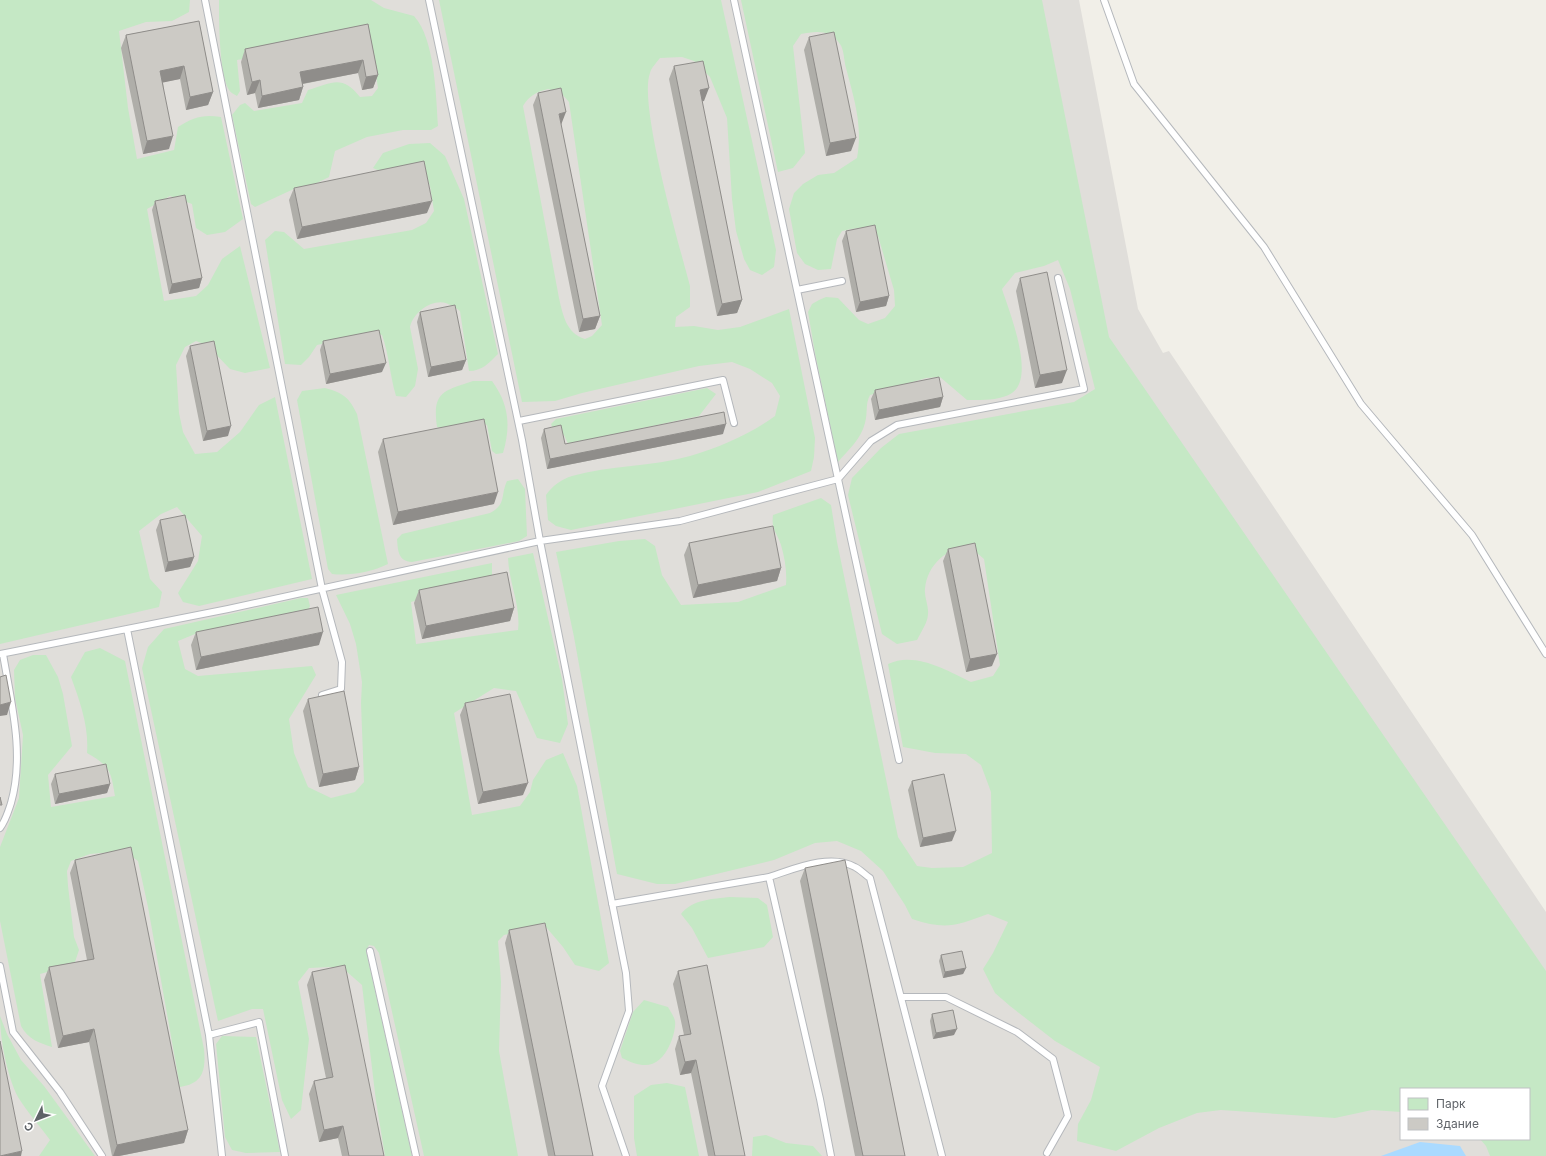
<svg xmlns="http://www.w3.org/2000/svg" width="1546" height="1156" viewBox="0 0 1546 1156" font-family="Inter,sans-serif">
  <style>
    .industrial { fill: #e0deda; fill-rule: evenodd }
    .green { fill: #c5e8c5; fill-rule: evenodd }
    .water { fill: #aadaff }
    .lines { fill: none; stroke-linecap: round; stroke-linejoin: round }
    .lane-casing { stroke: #b5b8bc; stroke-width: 8 }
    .lane { stroke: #fff; stroke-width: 6 }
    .wall { fill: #afaea9 }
    .shaded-wall { fill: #8f8d8a }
    .building { fill: #cccac5; stroke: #8f8d8a }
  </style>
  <rect width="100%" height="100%" fill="#f1efe8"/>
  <path class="industrial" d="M0 0H1079L1138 309 1163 353 1169 351 1546 912V1156H0ZM1401 1089H1529V1139H1401Z"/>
  <path class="green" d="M0 0H190L189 12 172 21 146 22 119 31 128 108 137 159 174 150 178 127C193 117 204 114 221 117L243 219 225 232 207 235 196 228 192 204 170 196 147 209 164 301 196 296 208 285 222 259 240 246 270 368 245 373 230 369 207 345 196 341 185 347 176 365 179 413 183 432 195 454 217 452 240 432 259 405 275 397 312 579 199 606 183 602 178 593 198 561 202 536 177 507 161 514 139 531 150 579 162 592 159 607 0 644Z
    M219 0H371L384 8 414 16C435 39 436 96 438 126L431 130H403L367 137 335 151 329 177 315 184 298 187 255 207 251 204 232 115 240 105 245 103 254 111 302 103 308 90C332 83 342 74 360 97L372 96 378 88 370 37 237 60 240 91 237 96C234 94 231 93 229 90 219 74 219 20 219 0Z
    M439 0H721L776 250 774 267 762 275 750 270 744 259 736 231 732 199 727 118 710 77 694 61 682 57 660 58C657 62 651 68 650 73 638 104 680 248 690 286V307L676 317 675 327 694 326 718 330 740 327 789 309 815 438 814 457 811 471 758 492 571 530 556 526 548 520 546 495C552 486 562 479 572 476 610 465 652 467 690 456 720 447 750 434 775 416L780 396 772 383 750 369 732 362 699 366 582 393 555 401 522 402ZM548 89 561 93 569 102 602 325 592 336 585 339C566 333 563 315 559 298L523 106C529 96 536 92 548 89Z
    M741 0H1042L1109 337 1546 971V1156H1490L1486 1146 1480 1139H1529V1089H1401V1112L1372 1110 1335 1118 1221 1110 1197 1113 1159 1128 1116 1151 1077 1141 1078 1124 1091 1100 1100 1067 1055 1041 1010 1006 995 993 983 969 993 953 1008 922 988 914C955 926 946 930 912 919L905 905 883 871 861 851 837 841 815 843 774 860 675 884H657L617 874 574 637 556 552 619 541 645 539 655 546 662 575 681 605 738 602 786 585C787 571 785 559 781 545 777 532 771 530 773 515L821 498 831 505 837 542 898 837 917 866 932 868 963 867 992 853 991 792 981 765 966 754 935 753 903 747 888 664C914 651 947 670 971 682L993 676 1000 665 984 559 970 547C947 547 927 565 925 589 924 597 929 606 928 614 928 622 921 632 917 640L897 644 882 634 848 495 852 478 881 448 899 434 1074 402 1095 389 1070 289 1058 260 1044 266 1015 273 1002 289C1009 311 1036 377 1012 393 999 401 981 400 967 400L940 377 926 378 870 395C865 404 868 413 865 423 861 439 849 449 838 462L815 353 808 312 812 304 819 300 826 297 838 298 859 320 868 324 885 318 895 306 894 290 878 236C868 225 855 228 842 231L837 239 831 269 818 270 805 264 797 253 789 209 794 193 803 184 818 175 834 173 857 158C863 125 854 99 846 68 844 61 844 49 840 44 831 29 815 31 801 34L793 46 805 153 793 168 778 172Z
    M430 143 445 156 464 199 498 354C489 363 482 371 469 371L460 311C456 308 451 305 446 303 431 299 413 313 410 327L418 369 415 386 406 397 396 396C390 376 389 354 382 335L375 333 317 345 309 357 301 365 285 364 265 240 275 231 284 232 304 249 412 230 426 223 434 211 430 186 423 167 382 172 373 168 383 153 409 144Z
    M473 381H492C509 404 511 426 503 453L496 454 492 451 487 425 478 422 449 430 437 427C432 392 443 391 473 381Z
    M325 388C343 393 349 397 357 414L388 564C372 572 350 576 332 574L328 569 297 400 302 391Z
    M707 388 716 394 699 416 568 444 564 435 553 429 551 424 556 419Z
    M518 479 525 489 527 536 519 541 412 562C398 561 398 551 397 539L402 534 490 513C507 504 500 496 507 481Z
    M533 553 562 679 568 724 560 743 537 738 516 691 494 688 454 713 472 815 520 806 530 792 533 780 546 760 563 753 577 786 609 963 599 971 575 965 563 947 546 927 504 935 498 941 501 982 499 1051 518 1156H424L379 953 374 946 369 945 366 951 412 1156H385L376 1101 362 985 346 971 331 967 309 968 298 982 309 1039 301 1110 291 1119 282 1100 263 1009H252L218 1021 142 668 148 647 164 629 301 598H308L310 606 307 612 195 634 178 641 185 669 198 676 312 666 316 675 289 719 294 753 308 787 331 798 355 792 364 782 361 703 362 682 356 644 350 624 336 595 492 563V578L411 602 416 644 518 630C521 606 509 583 508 558Z
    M100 648 125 661 204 1049C206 1070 203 1084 180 1087L148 907 138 861 124 851 90 854 71 861 67 871 68 886 74 937 79 950 75 962 69 966 40 974 52 1047C39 1043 28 1039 21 1026L0 921V847L19 798 23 735 15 698 14 670 20 660 33 655H46L58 677 63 694 72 746 48 775 51 807 115 796C111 771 110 766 87 753 89 726 80 702 71 677L85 652Z
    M730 897 758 898 767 905 773 937 764 947 708 958 692 928 681 914C693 899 713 899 730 897Z
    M644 1000 668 1007C670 1011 674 1016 675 1021 676 1027 673 1037 671 1042 660 1068 645 1070 622 1058L620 1051 633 1012Z
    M0 1016 7 1034 21 1060 44 1086 95 1156H39L50 1140C40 1126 27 1112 18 1097 7 1076 0 1039 0 1016Z
    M222 1036 256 1037 280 1152 246 1153 232 1150 225 1137 216 1044Z
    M667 1083 685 1087 699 1156H637L634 1138V1096L651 1085Z
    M766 1135 786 1143 813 1146 822 1156H752L753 1137Z"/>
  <path class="water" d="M1420 1142 1460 1146 1466 1156H1381Z"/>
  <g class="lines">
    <g class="lane-casing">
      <path id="lane" d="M205 0 322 589 342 662 341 689 322 695
        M429 0 522 440 540 541 626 973 629 1011 602 1086 626 1156
        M734 0 899 760
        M1104 0 1134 84 1264 247 1361 404 1472 535 1546 654
        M797 290 842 281
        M519 421 723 380 734 423
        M127 629 209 1035 222 1156
        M0 654 228 609 540 541 680 521 838 479 871 441 897 425 1084 389 1058 278
        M0 828C6 820 8 812 11 803 25 754 11 702 3 654
        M769 877C794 869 830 853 855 867 861 870 865 875 870 878L942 1156
        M612 904 769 877 820 1099 831 1156
        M370 951 416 1156
        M0 966 13 1032 60 1092 102 1156
        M901 997H946L1017 1032 1053 1059 1068 1116 1047 1153
        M209 1035 259 1022 285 1156"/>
    </g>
    <use href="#lane" class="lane"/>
  </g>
  <path class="wall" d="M199 21 213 92 208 105 186 110 180 79 163 82 169 149 143 154 121 48 126 35Z
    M368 24 378 75 373 88 362 90 358 73 303 84V87L299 100 258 108 255 93 247 95 241 62 245 49Z
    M809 37 851 151 826 156 804 50Z
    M674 66 704 101H702L742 300 737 313 717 316 669 79Z
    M538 93 561 125 600 316 595 329 579 332 533 105Z
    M294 188 427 213 297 239 289 200Z
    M155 201 202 278 199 288 169 294 152 210Z
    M846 231 889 296 886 306 856 312 842 241Z
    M1020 278 1062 383 1035 388 1016 291Z
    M420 312 466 360 462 370 428 377 417 322Z
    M323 341 382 372 326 384 320 350Z
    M190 346 228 436 203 441 186 356Z
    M875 390 943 397 940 407 875 420 871 399Z
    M544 429 565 444 723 434 547 469 541 438Z
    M383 439 494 504 393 525 378 452Z
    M160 520 194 557 190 567 165 572 156 530Z
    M689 543 781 568 777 581 693 598 684 555Z
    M948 549 992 666 966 672 943 561Z
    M419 590 514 608 510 621 422 639 414 603Z
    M196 632 319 645 196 670 191 645Z
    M308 699 359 767 355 780 319 787 303 711Z
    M465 703 523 795 478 804 460 715Z
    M55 774 110 784 107 793 55 804 51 784Z
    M912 781 952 841 920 847 908 790Z
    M75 860 188 1130 184 1143 119 1156H112L89 1042 58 1048 44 980 49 967 87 960 70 873Z
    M805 868 905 1156H855L800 881Z
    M509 930 593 1156H548L505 943Z
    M941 955 966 968 963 974 943 978 939 961Z
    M678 971 745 1156H708L691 1073 680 1075 675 1049 679 1036 684 1035 673 984Z
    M312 972 384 1156H342L338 1138 319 1142 309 1094 314 1081 326 1078 307 985Z
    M932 1014 954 1035 933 1039 930 1021Z"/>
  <path class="shaded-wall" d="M363 60 358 73 296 85 300 72Z
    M184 66 180 79 156 84 160 71Z
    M378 75 373 88 362 90 366 77Z
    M260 80 255 93 247 95 252 82Z
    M303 87 299 100 258 108 262 96Z
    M709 88 704 101 695 103 700 90Z
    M213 92 208 105 186 110 190 97Z
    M566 112 561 125 559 114Z
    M173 136 169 149 143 154 147 141Z
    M856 138 851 151 826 156 830 143Z
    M432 201 427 213 297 239 302 227Z
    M202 278 199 288 169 294 172 284Z
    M889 296 886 306 856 312 860 302Z
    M742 300 737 313 717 316 722 304Z
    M600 316 595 329 579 332 583 319Z
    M466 360 462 370 428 377 431 367Z
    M386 363 382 372 326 384 330 374Z
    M1067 370 1062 383 1035 388 1040 375Z
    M943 397 940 407 875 420 879 410Z
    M726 424 723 434 547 469 550 459Z
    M231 426 228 436 203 441 207 431Z
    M498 492 494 504 393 525 398 512Z
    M194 557 190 567 165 572 168 562Z
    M781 568 777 581 693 598 698 585Z
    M514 608 510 621 422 639 426 626Z
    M323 632 319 645 196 670 201 657Z
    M997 654 992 666 966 672 970 659Z
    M11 702 7 715 0 716V705Z
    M359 767 355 780 319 787 323 774Z
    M528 783 523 795 478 804 483 792Z
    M110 784 107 793 55 804 59 794Z
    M956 831 952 841 920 847 923 838Z
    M966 968 963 974 943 978 945 972Z
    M94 1029 89 1042 58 1048 63 1036Z
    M957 1029 954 1035 933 1039 936 1033Z
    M696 1060 691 1073 680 1075 685 1062Z
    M343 1126 338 1138 319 1142 324 1130Z
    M188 1130 184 1143 119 1156H113L117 1145Z
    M22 1151 21 1156H0Z"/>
  <path class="building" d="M199 21 213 92 190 97 184 66 160 71 173 136 147 141 126 35Z
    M368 24 378 75 366 77 363 60 300 72 303 87 262 96 260 80 252 82 245 49Z
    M834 32 856 138 830 143 809 37Z
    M703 61 709 88 700 90 742 300 722 304 674 66Z
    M561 88 566 112 559 114 600 316 583 319 538 93Z
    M424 161 432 201 302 227 294 188Z
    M185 195 202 278 172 284 155 201Z
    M875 225 889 296 860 302 846 231Z
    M1047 272 1067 370 1040 375 1020 278Z
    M455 305 466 360 431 367 420 312Z
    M379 330 386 363 330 374 323 341Z
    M214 341 231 426 207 431 190 346Z
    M939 377 943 397 879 410 875 390Z
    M724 412 726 424 550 459 544 429 561 425 565 444Z
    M484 419 498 492 398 512 383 439Z
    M185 515 194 557 168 562 160 520Z
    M773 526 781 568 698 585 689 543Z
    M975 543 997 654 970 659 948 549Z
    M507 572 514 608 426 626 419 590Z
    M318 607 323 632 201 657 196 632Z
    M6 675 11 702 0 705V677Z
    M344 691 359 767 323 774 308 699Z
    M510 694 528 783 483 792 465 703Z
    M106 764 110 784 59 794 55 774Z
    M944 774 956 831 923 838 912 781Z
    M0 797 2 805H0Z
    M131 847 188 1130 117 1145 94 1029 63 1036 49 967 94 959 75 860Z
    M845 860 905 1156H863L805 868Z
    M545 923 593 1156H555L509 930Z
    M962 951 966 968 945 972 941 955Z
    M345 965 384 1156H349L343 1126 324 1130 314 1081 333 1077 312 972Z
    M707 965 745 1156H715L696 1060 685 1062 679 1036 691 1034 678 971Z
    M953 1010 957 1029 936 1033 932 1014Z
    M0 1041 22 1151 0 1156Z"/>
  <rect x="1400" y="1088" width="130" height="52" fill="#ffffff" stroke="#bfc1c3"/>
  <rect x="1408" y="1098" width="20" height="12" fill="#c5e8c5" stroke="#bfc1c3"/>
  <text x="1436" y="1108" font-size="12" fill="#5f6368">Парк</text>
  <rect x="1408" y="1118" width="20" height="12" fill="#cccac5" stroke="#bfc1c3"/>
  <text x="1436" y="1128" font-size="12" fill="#5f6368">Здание</text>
  <g transform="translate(36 1120) rotate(227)" stroke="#ffffff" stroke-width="3" paint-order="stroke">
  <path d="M0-3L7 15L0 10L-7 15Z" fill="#5f6368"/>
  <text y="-6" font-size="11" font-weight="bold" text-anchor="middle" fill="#5f6368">С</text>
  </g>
</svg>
